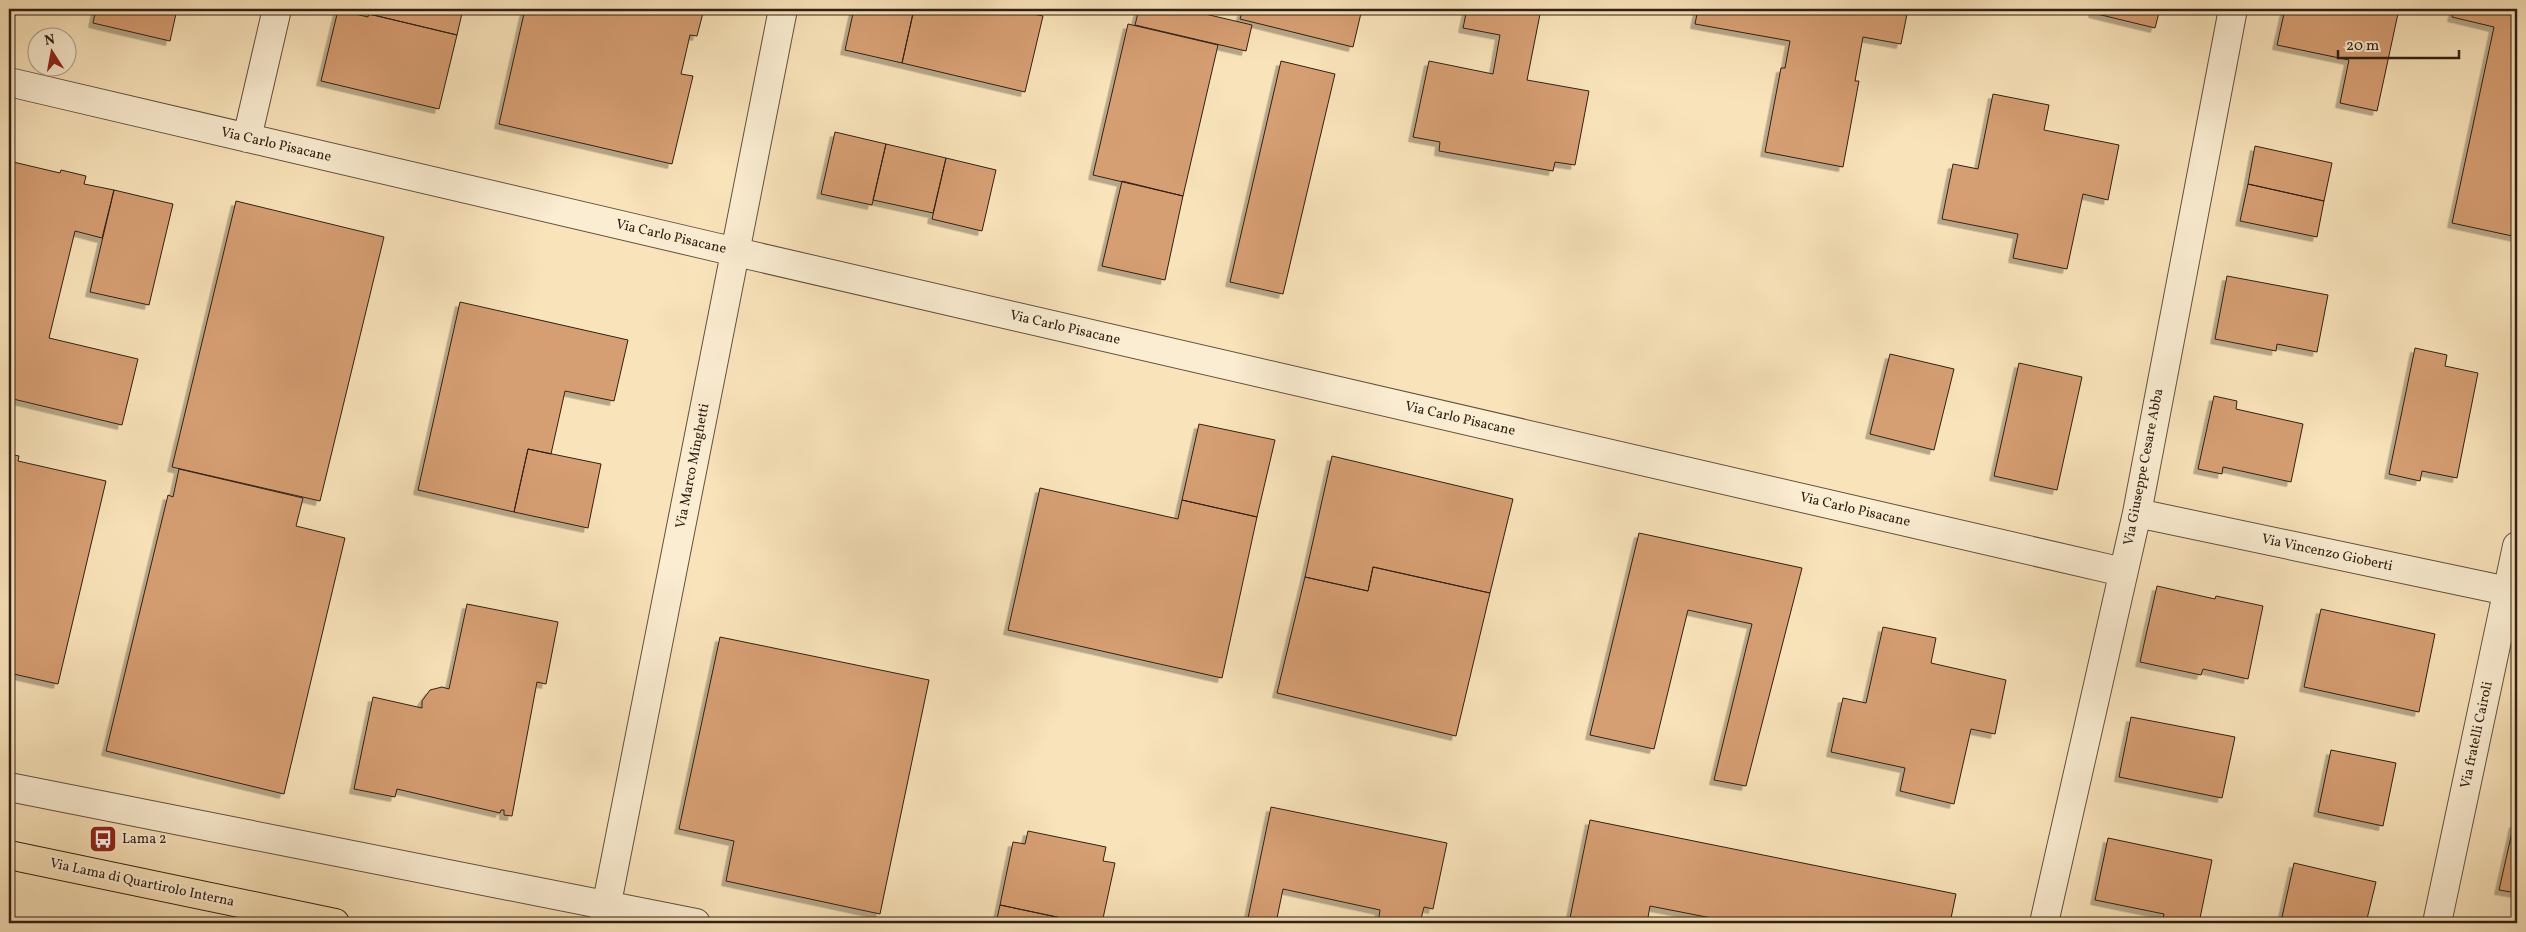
<svg xmlns="http://www.w3.org/2000/svg" width="2526" height="932" viewBox="0 0 2526 932" font-family="Vollkorn,serif">
  <style>
    .building { fill: #d69e73; stroke: #302014; filter: url(#shadow) }
    .lines { fill: none; stroke-linecap: round; stroke-linejoin: round }
    .minor-casing { stroke: #62513e; stroke-width: 30 }
    .primary-casing { stroke: #302014; stroke-width: 30 }
    .minor { stroke: #fbedd2; stroke-width: 28 }
    .primary { stroke: #f9e3ba; stroke-width: 28 }
    .labels { text-anchor: middle; dominant-baseline: central; stroke-width: 4; stroke-linejoin: round; paint-order: stroke }
    .street-label { font-size: 14px; fill: #302014; stroke: #fbedd2 }
    .poi-label { font-size: 14px; fill: #302014; stroke: #fbedd2; text-anchor: start }
  </style>
  <defs>
    <filter id="shadow"><feDropShadow dx="-4.5" dy="4.5" stdDeviation="0" flood-color="#0004"/></filter>
  </defs>
  <rect width="100%" height="100%" fill="#f9e3ba"/>
  <filter id="stains"><feTurbulence type="fractalNoise" baseFrequency=".004" numOctaves="4"/><feColorMatrix values="0 0 0 0 .2 0 0 0 0 .09 0 0 0 0 .02 0 0 0 .5 -.17"/></filter>
  <radialGradient id="worn" r=".72"><stop offset=".6" stop-color="#630" stop-opacity="0"/><stop offset="1" stop-color="#630" stop-opacity=".3"/></radialGradient>
  <path class="building" d="M96 9H177L170 41 93 23Z
    M370 9H463L457 35 369 14Z
    M525 9H704L697 36 690 35 681 74 693 76 672 164 499 124Z
    M854 9H914L902 63 845 50Z
    M914 9H1009L1043 16 1025 92 902 63Z
    M1139 9H1184L1252 25 1246 51 1135 25Z
    M1243 9H1362L1353 47 1240 19Z
    M1467 9H1541L1527 80 1589 91 1575 165 1555 162 1553 171 1439 151 1440 142 1413 137 1429 61 1493 74 1500 35 1463 28Z
    M1698 9H1908L1901 44 1863 37 1855 81H1859L1858 86 1843 167 1765 152 1781 68H1785L1790 41 1695 24Z
    M2094 9H2160L2155 28 2093 13Z
    M2285 9H2399L2377 111 2340 103 2349 60 2277 45Z
    M2454 9H2517V237L2452 223 2494 27 2452 17Z
    M338 10 368 17 369 14 457 35 439 109 321 81Z
    M1128 24 1218 45 1183 196 1093 175Z
    M1281 61 1335 74 1283 294 1230 282Z
    M1993 94 2049 105 2044 130 2119 145 2108 200 2083 194 2067 269 2013 258 2018 234 1942 219 1953 164 1978 169Z
    M835 132 886 144 872 205 821 194Z
    M886 144 946 158 933 213 873 200Z
    M2255 146 2332 163 2324 201 2248 184Z
    M946 158 996 170 982 231 932 219Z
    M9 161 60 173 61 170 86 176 84 184 114 190 102 238 75 231 49 338 138 359 122 425 9 398Z
    M1122 181 1183 196 1165 280 1102 266Z
    M2248 184 2324 201 2317 237 2240 221Z
    M114 190 173 204 149 305 90 292Z
    M236 201 384 237 320 501 172 467Z
    M2227 276 2328 295 2317 352 2277 344 2276 351 2215 339Z
    M460 302 628 340 614 401 565 391 551 454 528 449 514 512 418 490Z
    M2415 348 2447 355 2445 366 2478 373 2457 478 2422 471 2420 481 2389 474Z
    M1890 354 1954 369 1934 450 1870 434Z
    M2019 363 2082 377 2057 490 1994 476Z
    M2214 396 2237 401 2236 409 2303 424 2291 482 2223 467 2222 474 2198 469Z
    M1199 424 1275 440 1257 517 1182 500Z
    M528 449 601 464 588 528 514 512Z
    M9 454 19 456 18 461 106 481 58 684 9 673Z
    M1332 456 1513 499 1490 593 1373 567 1368 591 1305 577Z
    M179 469 303 498 296 526 345 538 284 794 106 751 168 495 173 497Z
    M1040 488 1178 519 1182 500 1257 517 1222 678 1008 630Z
    M1639 533 1802 568 1746 786 1714 780 1752 624 1688 610 1654 749 1590 735Z
    M1373 567 1490 593 1456 736 1277 693 1305 577 1368 591Z
    M2157 586 2215 599 2216 596 2263 606 2248 679 2203 669 2201 675 2140 662Z
    M467 604 558 622 546 684 537 682 512 816 504 815V810H501L500 813 397 789 395 797 354 789 373 697 422 708V701L430 690 442 687 449 689Z
    M2321 609 2435 634 2419 712 2304 687Z
    M1883 627 1936 638 1931 663 2006 680 1995 734 1971 729 1954 804 1900 791 1905 768 1831 752 1843 698 1866 703Z
    M720 637 929 680 880 914 726 881 734 841 679 829Z
    M2131 717 2235 737 2222 798 2119 777Z
    M2331 750 2396 763 2383 826 2318 812Z
    M1271 807 1447 843 1433 909 1424 907 1420 923H1378L1380 910 1283 889 1276 923H1247Z
    M1590 820 1956 894 1950 923H1737L1650 906 1647 923H1569Z
    M2514 823 2517 824V893L2499 890Z
    M1028 831 1106 847 1103 861 1115 863 1102 923H1085L1000 905 1013 842 1025 844Z
    M2108 838 2212 860 2199 923H2162L2164 914 2095 900Z
    M2294 863 2376 882 2366 923H2309L2282 917Z
    M1000 905 1085 923H996Z"/>
  <g class="lines">
    <g class="minor-casing">
      <path id="minor" d="M9 82 736 252 2123 572
        M247 138 277 9
        M2137 513 2517 593
        M9 787 696 923
        M603 923 783 9
        M2044 923 2137 513 2233 9
        M2437 923 2517 546"/>
    </g>
    <g class="primary-casing">
      <path id="primary" d="M9 855 335 923"/>
    </g>
    <use href="#minor" class="minor"/>
    <use href="#primary" class="primary"/>
  </g>
  <defs>
    <g id="bus-square" transform="scale(1.4375)"><rect x="-9" y="-9" width="18" height="18" rx="4" fill="#8f2418" stroke="#fbedd2"/><path d="M-5-6H5V4H4V6H2V4H-2V6H-4V4H-5ZM-3.5-4V0h7V-4ZM-3.5 1.2v1.5H-2V1.2ZM2 1.2v1.5H3.5V1.2Z" fill="#fff"/></g>
  </defs>
  <g fill-rule="evenodd">
    <use href="#bus-square" x="103" y="839"/>
  </g>
  <g class="labels">
    <g class="street-label">
      <text transform="translate(276 145) rotate(13)">Via Carlo Pisacane</text>
      <text transform="translate(671 237) rotate(13)">Via Carlo Pisacane</text>
      <text transform="translate(1065 328) rotate(13)">Via Carlo Pisacane</text>
      <text transform="translate(1460 419) rotate(13)">Via Carlo Pisacane</text>
      <text transform="translate(693 466) rotate(-79)">Via Marco Minghetti</text>
      <text transform="translate(2144 467) rotate(-79)">Via Giuseppe Cesare Abba</text>
      <text transform="translate(1855 510) rotate(13)">Via Carlo Pisacane</text>
      <text transform="translate(2327 553) rotate(12)">Via Vincenzo Gioberti</text>
      <text transform="translate(2477 735) rotate(-78)">Via fratelli Cairoli</text>
      <text transform="translate(142 883) rotate(12)">Via Lama di Quartirolo Interna</text>
    </g>
    <g class="poi-label">
      <text x="122" y="839">Lama 2</text>
    </g>
  </g>
  <rect width="2526" height="932" fill="none" stroke="#f9e3ba" stroke-width="30"/>
  <rect x="10" y="10" width="2506" height="912" fill="none" stroke="#302014" stroke-width="2.5"/>
  <rect x="15" y="15" width="2496" height="902" fill="none" stroke="#302014"/>
  <g transform="translate(52 52) rotate(349)"><circle r="24" fill="#fbedd2" stroke="#aa9b86"/>
  <path d="M0-4L9 19L0 12L-9 19Z" fill="#8f2418"/>
  <text y="-8" font-size="14" font-weight="bold" text-anchor="middle" fill="#302014">N</text>
  </g>
  <path d="M2338 50v8h121v-8" fill="none" stroke="#302014" stroke-width="2.5"/>
  <text x="2346" y="50" font-size="15" fill="#302014" stroke="#fbedd2" stroke-width="4" paint-order="stroke">20 m</text>
  <rect width="100%" height="100%" filter="url(#stains)"/>
  <rect width="100%" height="100%" fill="url(#worn)"/>
</svg>
